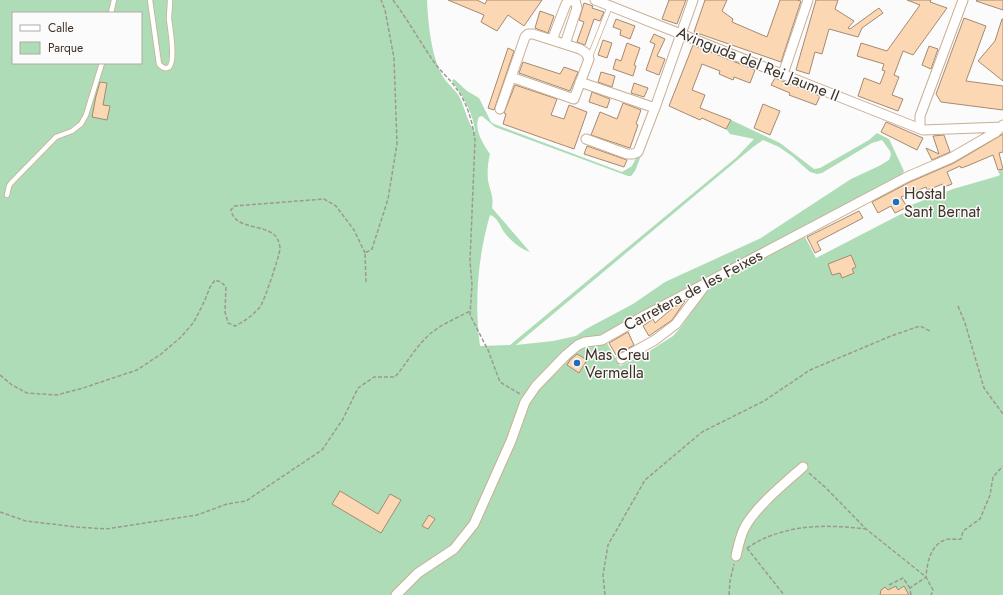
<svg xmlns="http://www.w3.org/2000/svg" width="1003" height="595" viewBox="0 0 1003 595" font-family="Jost,sans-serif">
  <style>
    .green { fill: #addcb7; fill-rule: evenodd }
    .building { fill: #fcd7b4; stroke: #a58a70 }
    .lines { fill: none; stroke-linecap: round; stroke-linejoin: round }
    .service-casing { stroke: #caae93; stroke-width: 6 }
    .minor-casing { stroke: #caae93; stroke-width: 11 }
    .path { stroke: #9e9893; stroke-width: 1.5; stroke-dasharray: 4 2; stroke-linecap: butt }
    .service { stroke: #fff; stroke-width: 4.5 }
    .minor { stroke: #fff; stroke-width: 9 }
    .poi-dot { fill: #1b70be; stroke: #fbfbfb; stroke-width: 1.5 }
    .labels { text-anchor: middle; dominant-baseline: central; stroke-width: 3; stroke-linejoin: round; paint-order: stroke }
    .street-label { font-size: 16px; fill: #3e3227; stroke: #fbfbfb }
    .poi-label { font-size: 16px; fill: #3e3227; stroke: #fbfbfb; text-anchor: start }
  </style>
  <rect width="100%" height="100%" fill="#fbfbfb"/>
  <path class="green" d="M0 0H427C428 22 431 55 442 75 446 83 454 88 459 96 465 108 467 121 475 132 474 115 463 95 452 81L454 79 467 91 479 98 491 122 494 124 622 172 632 166 656 118 635 171 631 176H628L495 127 482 116 479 117C473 129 484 145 490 154 488 162 487 171 488 180 490 192 494 195 492 208L530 252C520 249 510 240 504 232 500 226 498 218 490 215 478 256 474 302 480 346L510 345 737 157 754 139 730 134 726 129 731 120 780 143 814 169 820 168 869 140 877 133 889 139 904 171 900 178 604 338 620 366 648 352 673 336 681 327 705 292 709 287 717 283 719 281 805 237 816 258 907 211 906 207 953 189 998 176 1000 175 998 171 1003 169V595H0ZM13 13H141V63H13ZM763 140 779 147 792 156 810 172 817 174 822 173 872 143 882 140 890 151 891 155 889 160 879 166 851 179 761 238 665 282 633 304 586 329 576 336 553 341 516 345 753 147Z"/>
  <path class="building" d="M448 0H477L485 4 487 0H542L524 26 508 15 497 31 481 22 484 15Z
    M669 0H686L677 24 662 19Z
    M705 0H727L722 11 733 19 732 22 767 37 780 0H797L801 1 781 62 694 32Z
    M816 0H838L835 9 854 21 848 28 850 29 879 8 883 13 862 28 858 37 829 29 822 54 815 52 809 74 796 70Z
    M907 0H931L930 2 947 8 913 55 903 51 894 75 899 77 892 95 903 99 898 111 858 96 864 78 880 84 885 71 882 70 884 64 857 56 861 43 887 51 920 5Z
    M977 0H1003V10L976 1Z
    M584 3 593 6 592 8 604 12 600 21 594 19 585 45 577 42 584 22 579 20Z
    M540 11 554 16 548 33 535 28Z
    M964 18 986 26 966 81 1003 86V110L941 102 936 94Z
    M616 19 635 26 630 39 620 35 621 30 613 27Z
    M1002 19H1003V81L978 61 995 41Z
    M654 34 665 39 657 56 665 59 659 75 646 70 655 44 650 42Z
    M603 40 612 43 607 58 598 55Z
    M627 43 640 48 634 65 636 66 633 76 613 69 616 59 621 61Z
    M693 45 755 70 750 83 734 77 733 80 719 74 720 71 702 64 692 90 705 95 700 108 731 120 726 129 702 118 700 120 669 106Z
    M929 46 938 49 931 69 922 65Z
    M508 48 514 51 494 110 488 108Z
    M523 62 560 74 564 67 578 72 570 91 519 73Z
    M601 72 615 76 612 87 598 82Z
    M775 78 820 96 816 105 789 95 790 93 771 85Z
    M100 82 107 83 103 105 110 106 107 120 92 117 96 96Z
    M634 83 648 88 644 97 631 93Z
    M515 85 557 99 551 115 564 119 569 105 587 112 574 149 503 124 506 114 504 113Z
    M592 92 610 99 607 108 589 102Z
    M623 103 641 110 636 124 638 125 630 148 591 135 600 112 617 119Z
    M763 104 780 111 770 135 754 128Z
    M886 122 923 138 917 150 881 132Z
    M1003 134V152L999 153 1003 169 998 170 993 155 967 166 961 168 960 166 947 172 952 184 944 187 943 184 927 190 926 187 901 197 907 207 895 213 891 206 878 213 872 202 910 182 954 163Z
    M944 135 950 152 932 160 926 148 939 154 933 136Z
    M587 146 627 160 624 167 584 154Z
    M859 211 863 218 817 242 821 250 815 253 807 237Z
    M851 255 856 267 852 269 854 273 842 278 840 273 832 275 828 264Z
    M685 301 672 320 649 336 643 326 653 319 655 323 674 307Z
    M628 332 634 345 616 355 609 343Z
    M577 354 587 360 579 373 567 365 570 360Z
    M340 491 378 514 390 494 401 500 381 533 332 504Z
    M429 515 435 519 428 529 422 526Z
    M896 586 898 590 904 586 909 595H880L881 590 885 587 888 590Z"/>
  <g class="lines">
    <g class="service-casing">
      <path id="service" d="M150 0 159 64C161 66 163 69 167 68 177 67 170 28 169 19 169 13 170 7 170 0
        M111 13 114 0
        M589 59 610 6
        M7 195 9 186 11 183 56 137 72 131 81 124 86 115 102 63"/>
    </g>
    <g class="minor-casing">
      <path id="minor" d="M595 0 923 130 1003 127
        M552 40 566 4 570 0
        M565 44 577 8 575 0
        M783 74 808 0
        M580 82 655 108
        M500 109 525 37 528 34H533L580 49 586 53 589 59 574 99 511 77
        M920 128V116L963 0
        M586 139 627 154H633L638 152 656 105 693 0
        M621 359 655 340 676 324 707 283
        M736 556C738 547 740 537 744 529 754 508 785 483 803 467
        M396 595 418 573 454 549 474 524 511 441 525 402 536 386 566 355 578 345 585 342 602 340 644 316 907 177 951 158 996 132 1003 125"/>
    </g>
    <path class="path" d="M393 0C408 20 420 42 434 62 441 72 450 79 456 88 467 102 473 123 475 141L470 261 472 285 470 315 488 350 500 382 520 394
      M366 282 365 253 372 249 388 199 397 144 394 58 385 10 381 0
      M958 306 965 323 984 388 1003 414
      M0 375 12 385 27 393 57 395 83 388 137 370 161 354 180 338 194 322 205 300 210 287 215 280 221 282 226 287 225 312 228 323 235 326C245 321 252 316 260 307 264 302 279 257 280 249 280 246 279 242 278 240 270 222 235 232 231 210L234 206 324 199 336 206 354 230 365 253
      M809 473 826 488 866 529 926 577 933 590 931 595
      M0 512 26 521 77 527 106 529 197 515 227 504 246 501 322 450 343 419 358 388 374 377H395C407 363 416 346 431 333 442 324 457 318 470 311
      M747 548C783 524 825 524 866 529
      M747 548 784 595
      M889 585 903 578 910 588
      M605 595 603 575 608 545 645 480 702 432 764 401 810 370 891 336 920 326 930 331
      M729 595 730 581 734 564
      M911 595 910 588 926 577C927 564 930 545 945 540 950 538 956 540 961 539L963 531 980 519 990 495 993 477 1003 466"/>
    <use href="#service" class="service"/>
    <use href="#minor" class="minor"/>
  </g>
  <g class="poi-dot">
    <circle cx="896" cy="202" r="4"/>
    <circle cx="577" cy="363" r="4"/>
  </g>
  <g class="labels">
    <g class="street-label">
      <text transform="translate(758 64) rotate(22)">Avinguda del Rei Jaume II</text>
      <text transform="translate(693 290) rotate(-28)">Carretera de les Feixes</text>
    </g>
    <g class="poi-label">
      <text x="904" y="193">Hostal<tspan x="904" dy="18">Sant Bernat</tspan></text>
      <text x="585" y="354">Mas Creu<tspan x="585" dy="18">Vermella</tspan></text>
    </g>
  </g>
  <rect x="12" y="12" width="130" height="52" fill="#fbfbfb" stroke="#afaba6"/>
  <rect x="20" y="25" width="20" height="6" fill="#ffffff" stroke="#afaba6"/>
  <text x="48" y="32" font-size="12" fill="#3e3227">Calle</text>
  <rect x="20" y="42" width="20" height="12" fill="#addcb7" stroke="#afaba6"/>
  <text x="48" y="52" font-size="12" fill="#3e3227">Parque</text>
</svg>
